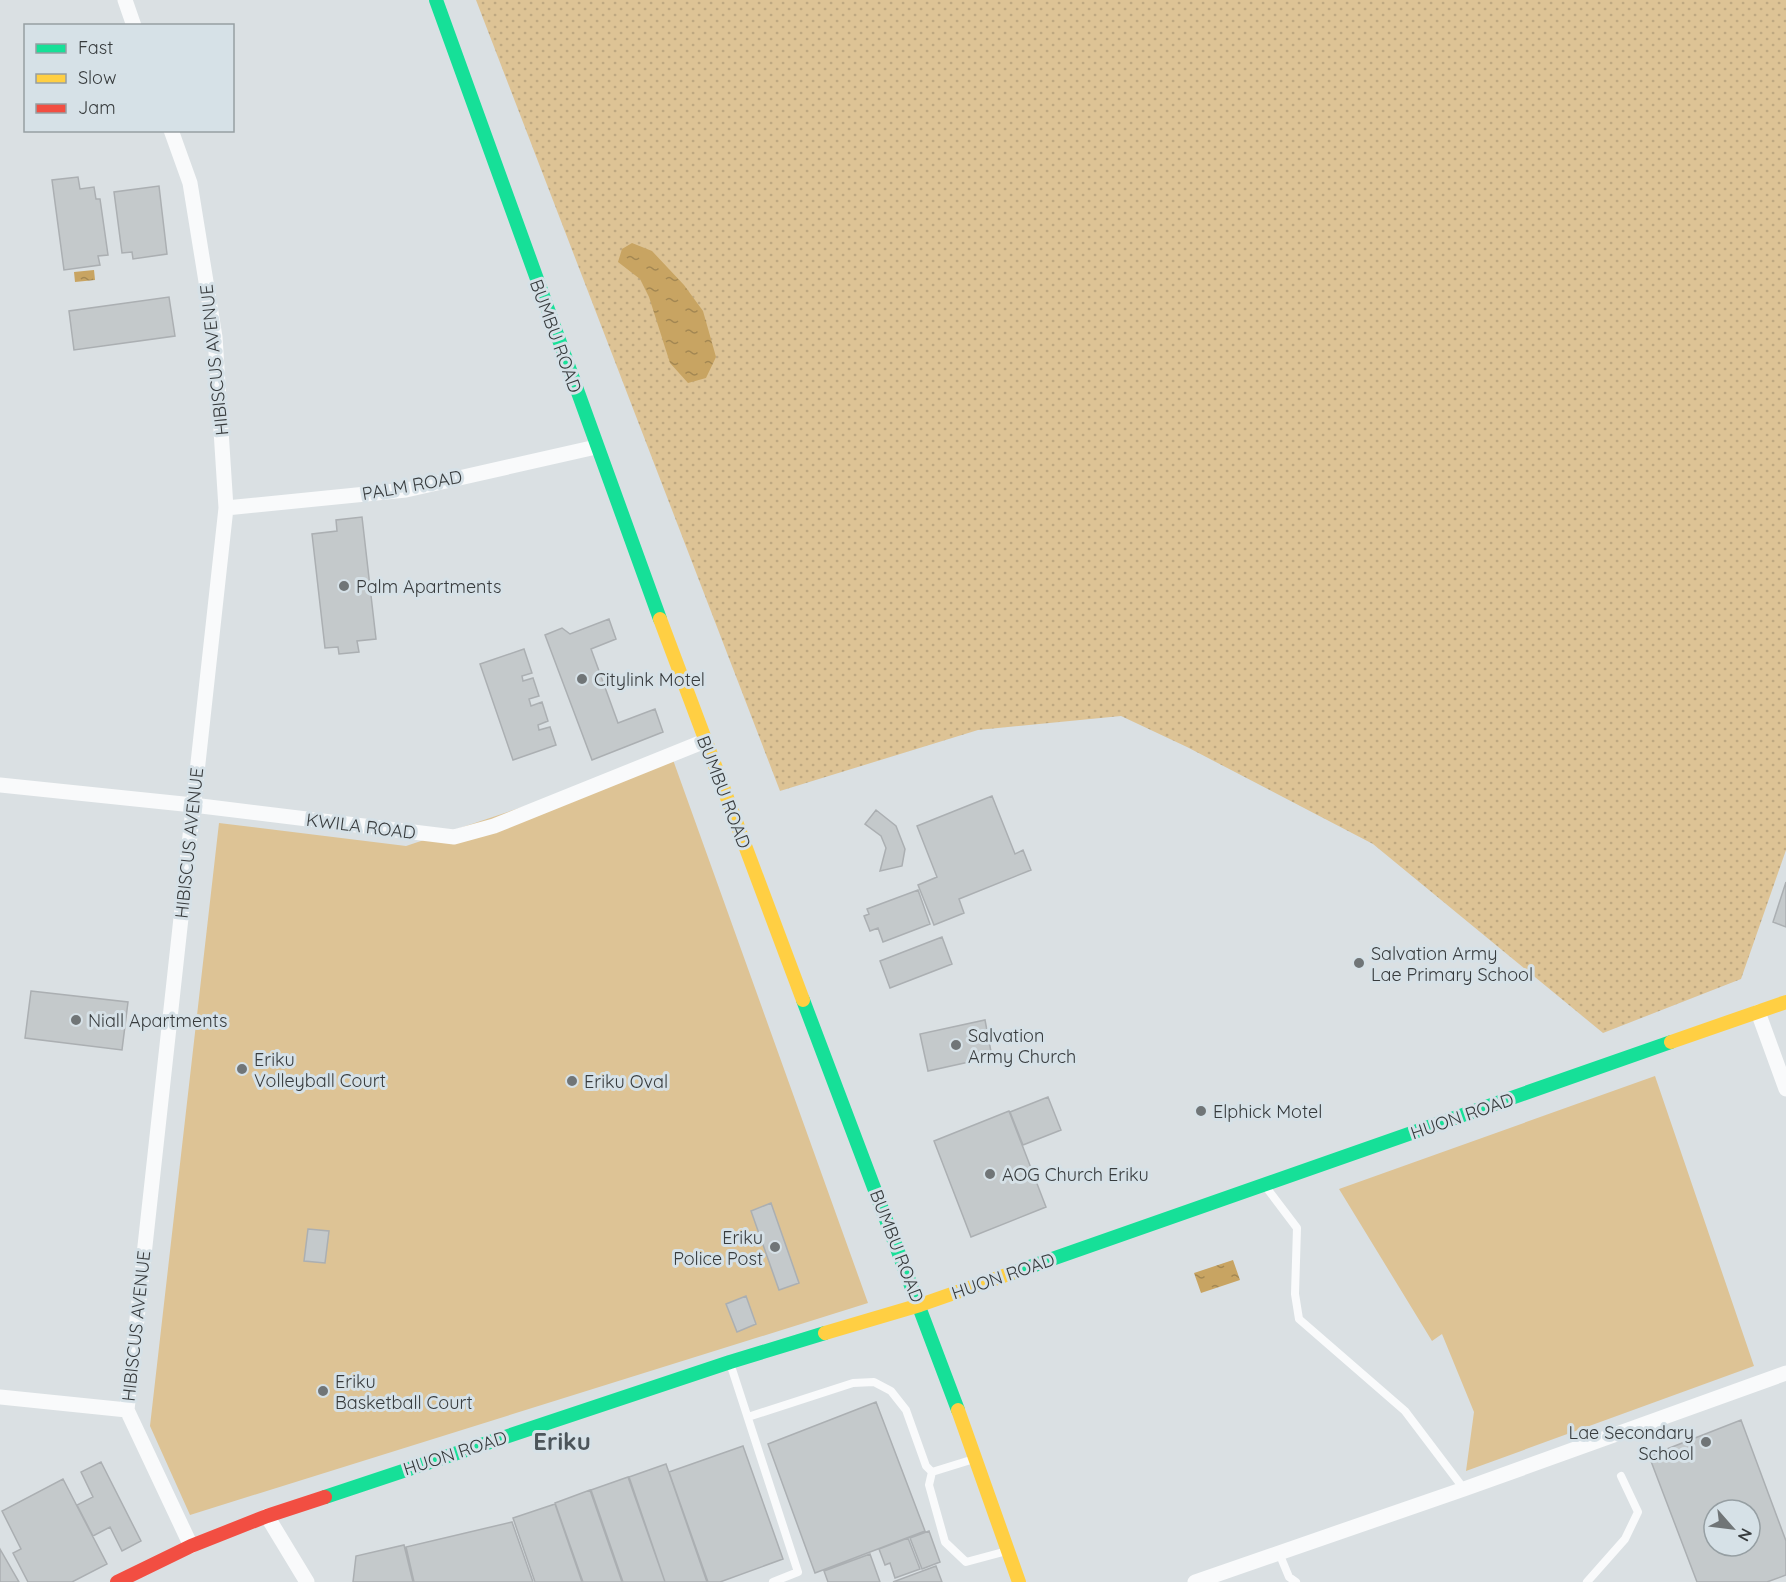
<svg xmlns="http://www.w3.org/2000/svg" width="1786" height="1582" viewBox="0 0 1786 1582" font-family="Quicksand,sans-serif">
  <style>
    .grass { fill: url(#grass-dots) }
    .park { fill: #ddc395 }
    .water { fill: url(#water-ripples) }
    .building { fill: #c4c9cb; stroke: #abafb2; stroke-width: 1.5; fill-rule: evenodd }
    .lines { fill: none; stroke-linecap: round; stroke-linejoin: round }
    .lane { stroke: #f9fafb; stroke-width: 8 }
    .street { stroke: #f9fafb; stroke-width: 15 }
    .fast { stroke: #16e098; stroke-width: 14 }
    .slow { stroke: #ffcf43; stroke-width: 14 }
    .jam { stroke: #f24e42; stroke-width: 14 }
    .poi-dot { fill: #707577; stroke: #d6e1e7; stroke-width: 2 }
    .labels { text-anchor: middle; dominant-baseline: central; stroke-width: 6; stroke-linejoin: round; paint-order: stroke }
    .street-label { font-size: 18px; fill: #373b3d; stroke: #d6e1e7 }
    .poi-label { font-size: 18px; fill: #373b3d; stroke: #d6e1e7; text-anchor: start }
    .district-label { font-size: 24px; font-weight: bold; fill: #4c555a; stroke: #d6e1e7 }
  </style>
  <defs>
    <pattern id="grass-dots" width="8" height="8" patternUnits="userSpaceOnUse" patternTransform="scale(1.5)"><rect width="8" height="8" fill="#ddc395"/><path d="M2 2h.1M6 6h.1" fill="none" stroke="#bea881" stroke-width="1.8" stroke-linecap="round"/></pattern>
    <pattern id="water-ripples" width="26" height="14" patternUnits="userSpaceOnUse" patternTransform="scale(1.5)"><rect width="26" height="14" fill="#c8a462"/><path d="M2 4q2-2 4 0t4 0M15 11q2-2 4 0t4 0" fill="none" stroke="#a38752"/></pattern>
  </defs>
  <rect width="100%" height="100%" fill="#dae0e3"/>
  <path class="grass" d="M476 0H1786V850L1741 979 1603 1033 1373 844 1187 747 1121 716 978 730 780 791Z"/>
  <path class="park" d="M672 757 868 1303 190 1515 150 1426 219 823 406 846Z
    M1655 1076 1754 1366 1466 1471 1474 1412 1442 1334 1432 1341 1339 1189Z"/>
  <path class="water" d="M632 243 652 251 684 285 703 311 716 357 706 378 688 383 670 363 649 297 640 279 618 262 622 249Z
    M94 270 95 280 75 282 74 272Z
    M1233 1260 1240 1280 1201 1293 1194 1273Z"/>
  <path class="building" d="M78 177 80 189 94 187 96 199H100L108 255 98 256 100 265 64 270 52 180Z
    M159 186 167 254 133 259 132 252 122 253 114 192Z
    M169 297 175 336 74 350 69 311Z
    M362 517 376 639 357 641 359 652 339 654 338 647 325 648 312 534 337 531 336 520Z
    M609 619 616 639 591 649 618 723 655 709 663 732 592 760 545 635 562 628 570 634Z
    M524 649 532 673 522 676 523 681 533 678 539 696 529 699 531 706 542 702 548 721 538 725 539 730 550 727 556 745 513 760 480 664Z
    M992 796 1015 854 1023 850 1031 870 959 899 964 913 934 925 918 885 937 877 917 826Z
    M876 810 896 826 905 849 902 866 880 871 886 848 881 836 865 824Z
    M1786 882V927L1773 922Z
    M918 890 930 924 883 942 878 928 870 931 864 916 869 914 867 909Z
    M942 937 952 964 890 988 880 961Z
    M31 991 128 1002 122 1050 25 1038Z
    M985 1020 992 1057 928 1071 920 1034Z
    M1048 1097 1061 1130 1023 1145 1010 1112Z
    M1009 1111 1046 1207 971 1237 934 1141Z
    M771 1203 799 1283 779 1290 751 1211Z
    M308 1229 329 1231 325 1263 304 1261Z
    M746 1296 756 1324 737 1332 726 1304Z
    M876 1402 925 1531 815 1573 768 1444Z
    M1741 1420 1786 1541V1575L1767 1582H1697L1649 1456ZM1714 1510H1750V1546H1714Z
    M743 1446 783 1559 720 1582H708L669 1472Z
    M101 1462 141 1541 122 1551 110 1527 93 1536 77 1505 93 1497 81 1472Z
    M666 1464 707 1582H665L629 1477Z
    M628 1477 665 1582H623L591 1490Z
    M63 1479 107 1564 72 1582H28L13 1553 21 1549 2 1511Z
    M590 1490 622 1582H583L555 1503Z
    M555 1504 582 1582H535L513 1518Z
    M512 1522 533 1582H414L406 1547Z
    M929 1531 940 1562 922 1569 910 1538Z
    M908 1538 920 1569 895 1578 890 1563 885 1565 879 1549Z
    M404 1545 413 1582H353L356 1556Z
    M0 1549 19 1582H0Z
    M870 1554 880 1582H828L824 1571Z
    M936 1566 942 1582H893Z"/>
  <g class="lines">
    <path class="lane" d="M1266 1187 1297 1228 1295 1294 1299 1319 1405 1411 1464 1489
      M730 1363 798 1572 773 1582
      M748 1417 853 1383 874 1382 891 1391 906 1410 926 1466 932 1472 974 1459
      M932 1472 929 1485 945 1542 966 1562 1007 1551
      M1279 1553 1289 1577 1296 1582
      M1587 1582 1625 1539 1638 1512 1621 1476"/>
    <path class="street" d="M125 0 134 26
      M171 130 190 183 215 337 226 508 127 1410 191 1546
      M226 508 406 490 596 447
      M0 785 193 805 454 837 494 826 705 741
      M1758 1012 1786 1089
      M0 1397 127 1410
      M267 1516 307 1582
      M1195 1582 1464 1489 1786 1373"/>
    <path class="fast" d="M436 0 660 619
      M803 1000 958 1410
      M1012 1273 1671 1042
      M325 1497 730 1362 825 1333"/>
    <path class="slow" d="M660 619 803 1000
      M1671 1042 1786 1002
      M825 1333 920 1305 1012 1273
      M958 1410 1019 1582"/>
    <path class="jam" d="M117 1582 191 1546 267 1516 325 1497"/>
  </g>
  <g class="poi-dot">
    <circle cx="344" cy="586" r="6"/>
    <circle cx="582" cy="679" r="6"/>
    <circle cx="1359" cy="963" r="6"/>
    <circle cx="76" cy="1020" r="6"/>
    <circle cx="956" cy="1045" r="6"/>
    <circle cx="242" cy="1069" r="6"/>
    <circle cx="572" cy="1081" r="6"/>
    <circle cx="1201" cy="1111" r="6"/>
    <circle cx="990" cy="1174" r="6"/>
    <circle cx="775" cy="1247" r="6"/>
    <circle cx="323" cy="1391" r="6"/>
    <circle cx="1706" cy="1442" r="6"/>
  </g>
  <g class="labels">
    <g class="street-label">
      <text transform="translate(556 336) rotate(70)">BUMBU ROAD</text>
      <text transform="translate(214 360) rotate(-96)">HIBISCUS AVENUE</text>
      <text transform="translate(412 485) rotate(-10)">PALM ROAD</text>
      <text transform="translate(724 792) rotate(69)">BUMBU ROAD</text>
      <text transform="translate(361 826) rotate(7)">KWILA ROAD</text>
      <text transform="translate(189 843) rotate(-84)">HIBISCUS AVENUE</text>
      <text transform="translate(1462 1116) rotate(-19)">HUON ROAD</text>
      <text transform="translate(897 1246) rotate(69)">BUMBU ROAD</text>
      <text transform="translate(1003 1276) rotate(-19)">HUON ROAD</text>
      <text transform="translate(136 1326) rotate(-84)">HIBISCUS AVENUE</text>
      <text transform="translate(455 1453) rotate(-18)">HUON ROAD</text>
    </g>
    <g class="poi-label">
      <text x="356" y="586">Palm Apartments</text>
      <text x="594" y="679">Citylink Motel</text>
      <text x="1371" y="953">Salvation Army<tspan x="1371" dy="21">Lae Primary School</tspan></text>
      <text x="88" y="1020">Niall Apartments</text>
      <text x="968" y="1035">Salvation<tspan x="968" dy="21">Army Church</tspan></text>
      <text x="254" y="1059">Eriku<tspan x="254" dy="21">Volleyball Court</tspan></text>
      <text x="584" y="1081">Eriku Oval</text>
      <text x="1213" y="1111">Elphick Motel</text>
      <text x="1002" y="1174">AOG Church Eriku</text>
      <text x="763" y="1237" text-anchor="end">Eriku<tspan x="763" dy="21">Police Post</tspan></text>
      <text x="335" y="1381">Eriku<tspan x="335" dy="21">Basketball Court</tspan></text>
      <text x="1694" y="1432" text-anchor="end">Lae Secondary<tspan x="1694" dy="21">School</tspan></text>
    </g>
    <g class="district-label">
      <text x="562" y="1441">Eriku</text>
    </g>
  </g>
  <rect x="24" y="24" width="210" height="108" fill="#d6e1e7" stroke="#969fa3" stroke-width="1.5"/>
  <rect x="36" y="44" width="30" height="9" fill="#16e098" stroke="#969fa3" stroke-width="1.5"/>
  <text x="78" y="54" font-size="18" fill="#373b3d">Fast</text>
  <rect x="36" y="74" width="30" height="9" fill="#ffcf43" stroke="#969fa3" stroke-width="1.5"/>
  <text x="78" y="84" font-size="18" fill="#373b3d">Slow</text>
  <rect x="36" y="104" width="30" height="9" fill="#f24e42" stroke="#969fa3" stroke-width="1.5"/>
  <text x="78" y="114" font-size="18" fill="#373b3d">Jam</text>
  <g transform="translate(1732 1528) rotate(118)"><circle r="28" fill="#d6e1e7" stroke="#969fa3" stroke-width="1.5"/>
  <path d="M0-4.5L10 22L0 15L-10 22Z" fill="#707577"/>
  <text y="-9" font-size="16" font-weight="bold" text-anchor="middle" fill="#373b3d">N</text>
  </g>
</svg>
